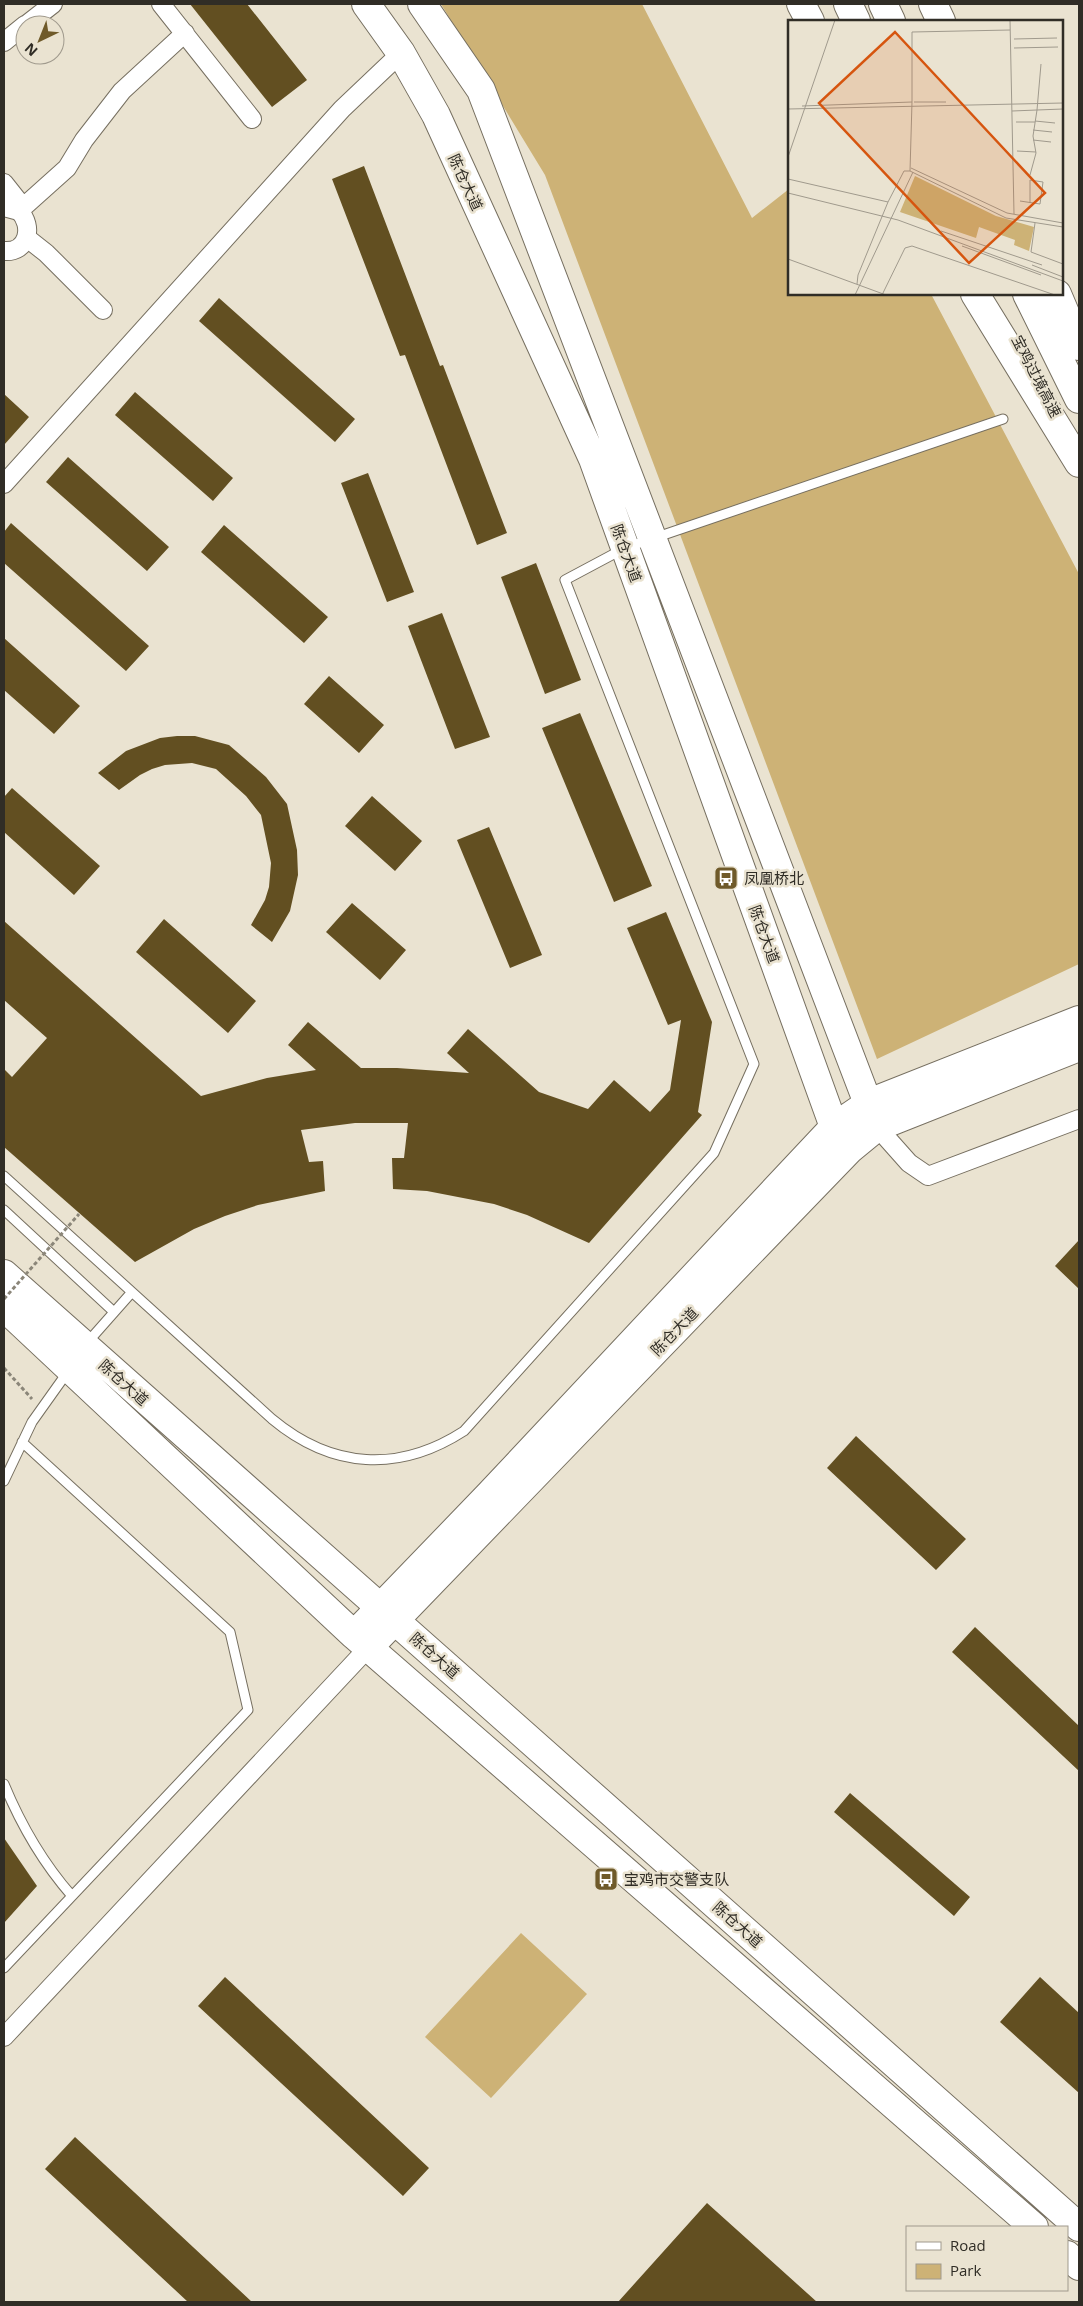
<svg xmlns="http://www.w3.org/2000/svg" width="1083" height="2306" viewBox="0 0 1083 2306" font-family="'Open Sans','Noto Sans SC',sans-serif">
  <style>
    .green { fill: #cdb276 }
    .building { fill: #624f21 }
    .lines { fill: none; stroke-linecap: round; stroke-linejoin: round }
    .lane-casing { stroke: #766f60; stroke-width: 11 }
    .street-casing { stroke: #766f60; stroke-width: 20 }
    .primary-casing { stroke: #766f60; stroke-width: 30 }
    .highway-casing { stroke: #766f60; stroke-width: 30 }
    .path { stroke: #8b8679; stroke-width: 3; stroke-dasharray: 4 2.5; stroke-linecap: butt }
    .lane { stroke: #fff; stroke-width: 9 }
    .street { stroke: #fff; stroke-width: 18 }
    .primary { stroke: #fff; stroke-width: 28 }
    .highway { stroke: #fff; stroke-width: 28 }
    .path-bridge { stroke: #8b8679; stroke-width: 3; stroke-dasharray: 4 2.5; stroke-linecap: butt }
    .labels { text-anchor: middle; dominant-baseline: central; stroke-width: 5; stroke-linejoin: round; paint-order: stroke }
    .street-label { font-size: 15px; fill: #302d26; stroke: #eae3d1 }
    .poi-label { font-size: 15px; fill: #302d26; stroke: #eae3d1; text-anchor: start }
    .inset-road { fill: none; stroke: #a09a8d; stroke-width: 1 }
    .view { fill: #d6550f; fill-opacity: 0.15; stroke: #d6550f; stroke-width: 2.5 }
    .inset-edge { fill: none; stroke: #302d26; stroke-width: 2.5 }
  </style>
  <rect width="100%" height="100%" fill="#eae3d1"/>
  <path class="green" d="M441 4H642L752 218 789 189V294H931L1079 574V964L877 1059 545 175Z
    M521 1933 587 1994 491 2098 425 2037Z"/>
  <path class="building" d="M190 4H247L307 80 272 107Z
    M364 166 440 366 443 365 507 533 477 545 405 355 400 356 332 179Z
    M219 298 355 419 335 442 199 321Z
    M135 392 233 478 213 501 115 415Z
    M4 394 29 417 4 445Z
    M68 457 169 547 147 571 46 482Z
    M368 473 414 592 387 602 341 483Z
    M11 523 149 646 126 671 4 563V532Z
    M224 525 328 617 304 643 201 552Z
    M536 563 581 680 545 694 501 577Z
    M442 613 490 737 455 749 408 626Z
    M4 638 80 706 54 734 4 690Z
    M329 676 384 725 359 753 304 704Z
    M580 713 652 886 614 902 542 728Z
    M177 736H195L229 745 266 777 287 804 297 850 298 875 290 911 272 942 251 925 265 900 269 887 271 863 261 815 246 796 216 769 192 763 165 765 152 769 140 775 119 790 98 773 126 751 160 738Z
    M12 788 100 866 74 895 4 832V797Z
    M372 796 422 841 395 871 345 826Z
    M489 827 542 955 510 968 457 840Z
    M352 903 406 950 380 980 326 932Z
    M666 912 712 1022 698 1112 702 1115 589 1243 527 1215 494 1204 427 1191 393 1189 392 1158H404L408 1123H355L301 1130 309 1162 323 1161 325 1191 258 1205 225 1216 194 1229 135 1262 4 1147V1069L12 1077 47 1038 4 1000V921L201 1096 267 1078 316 1070 288 1045 308 1022 361 1068H397L469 1073 447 1053 468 1029 539 1092 588 1109 614 1080 650 1112 670 1090 681 1020 668 1025 627 928Z
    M164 919 256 1001 228 1033 136 952Z
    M1079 1240V1289L1055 1266Z
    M856 1436 966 1539 936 1570 827 1468Z
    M975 1627 1079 1726V1771L952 1652Z
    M850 1793 970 1897 954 1916 834 1812Z
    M4 1838 37 1886 4 1923Z
    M225 1977 429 2168 403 2196 198 2006Z
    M1040 1977 1079 2013V2093L1000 2022Z
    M75 2137 252 2302H188L45 2169Z
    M707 2203 817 2302H618Z"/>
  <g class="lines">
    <g class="lane-casing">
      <path id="lane" d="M4 1176 272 1419C332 1469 399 1473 464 1431L714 1153 754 1064 565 580 625 548 1003 419
        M4 1210 114 1312
        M86 1344 132 1292
        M4 1481 32 1422 69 1370
        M4 1784C21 1825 43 1863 72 1896
        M4 1968 248 1710 230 1632 22 1442"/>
    </g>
    <g class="street-casing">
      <path id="street" d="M161 4 252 119
        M26 25 53 4
        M4 42 25 25
        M4 183 23 207
        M4 207 19 211C34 226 28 253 4 251
        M19 211 67 168 84 140 122 91 185 33
        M27 238 46 253 103 310
        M4 484 342 109 401 53
        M877 1127 909 1163 928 1176 1079 1119
        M4 2037 367 1649"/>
    </g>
    <g class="primary-casing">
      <path id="primary" d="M366 4 401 53 436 115 593 459 834 1127 843 1140
        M877 1127 1079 1047
        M4 1274 1079 2227
        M4 1307 354 1635
        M367 1649 849 1150 877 1127 481 90 422 4
        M1034 2227 354 1635 489 1495 834 1127 869 1103 1079 1020
        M1067 2255 1079 2266"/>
    </g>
    <g class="highway-casing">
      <path id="highway" d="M801 4 810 21
        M848 4 856 21
        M883 4 891 21
        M933 4 941 21
        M975 294 1079 463
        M1027 294 1079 399
        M1057 294 1079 346"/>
    </g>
    <path class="path" d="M4 1368 32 1399"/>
    <use href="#lane" class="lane"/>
    <use href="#street" class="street"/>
    <use href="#primary" class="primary"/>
    <use href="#highway" class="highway"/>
    <path class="path-bridge" d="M4 1299 79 1214"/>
  </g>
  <defs>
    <g id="bus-square" transform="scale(1.25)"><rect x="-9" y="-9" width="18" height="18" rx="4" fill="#6f5a2a" stroke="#eae3d1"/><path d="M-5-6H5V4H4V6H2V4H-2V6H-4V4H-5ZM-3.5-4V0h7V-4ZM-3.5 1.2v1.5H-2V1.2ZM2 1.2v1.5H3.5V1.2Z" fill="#fff"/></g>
  </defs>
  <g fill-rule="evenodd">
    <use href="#bus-square" x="726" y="878"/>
    <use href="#bus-square" x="606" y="1879"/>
  </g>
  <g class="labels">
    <g class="street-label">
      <text transform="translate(466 182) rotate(65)">陈仓大道</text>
      <text transform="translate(1037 376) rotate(63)">宝鸡过境高速</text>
      <text transform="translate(627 553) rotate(70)">陈仓大道</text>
      <text transform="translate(765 934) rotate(70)">陈仓大道</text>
      <text transform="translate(674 1331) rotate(-46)">陈仓大道</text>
      <text transform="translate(124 1382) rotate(42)">陈仓大道</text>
      <text transform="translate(435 1655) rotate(42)">陈仓大道</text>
      <text transform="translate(738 1924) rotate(42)">陈仓大道</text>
    </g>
    <g class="poi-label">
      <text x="744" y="878">凤凰桥北</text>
      <text x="624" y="1879">宝鸡市交警支队</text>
    </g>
  </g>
  <g transform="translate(788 20)">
    <rect width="275" height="275" fill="#eae3d1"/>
    <path d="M127 156 208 196 246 207 241 231 226 225 227 220 191 207 188 218 112 192Z" fill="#cdb276"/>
    <path class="inset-road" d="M222 0 226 194M226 19 269 18M226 28 270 27M124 82V12L222 10M124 82 122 151 218 198 275 207M126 82H158M14 86 124 82M0 89 275 83M224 91 249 90 253 44M247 101 267 103M228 102H247M245 110 264 112M245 120 263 122M229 131 248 132M0 137 47 0M123 148 219 193 275 203M242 155 248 133 245 116 249 90 275 89M0 159 100 182M242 160V183M0 173 110 200 275 261M232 181 252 184 255 162 242 160M247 203 243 232 275 244M153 211 254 245M174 226 253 255M0 239 98 275M244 245 275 257M69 264 70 255 100 182 116 151H122M67 275 125 152M94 275 117 228 124 226 267 275"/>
    <path class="view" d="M107 12 257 173 181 243 31 83Z"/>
    <rect width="275" height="275" class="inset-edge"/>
  </g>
  <rect width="1083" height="2306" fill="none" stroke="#302d26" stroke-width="10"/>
  <rect x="906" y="2226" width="162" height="65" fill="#eae3d1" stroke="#a09a8d"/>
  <rect x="916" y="2242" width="25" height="8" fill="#ffffff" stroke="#a09a8d"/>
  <text x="950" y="2251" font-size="15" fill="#302d26">Road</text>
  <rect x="916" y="2264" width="25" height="15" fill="#cdb276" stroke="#a09a8d"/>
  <text x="950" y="2276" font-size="15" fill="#302d26">Park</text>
  <g transform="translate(40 40) rotate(223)"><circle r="24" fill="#eae3d1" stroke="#a09a8d"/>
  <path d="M0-4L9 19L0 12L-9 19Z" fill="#6f5a2a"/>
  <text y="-8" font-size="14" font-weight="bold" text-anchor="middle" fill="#302d26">N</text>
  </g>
</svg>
